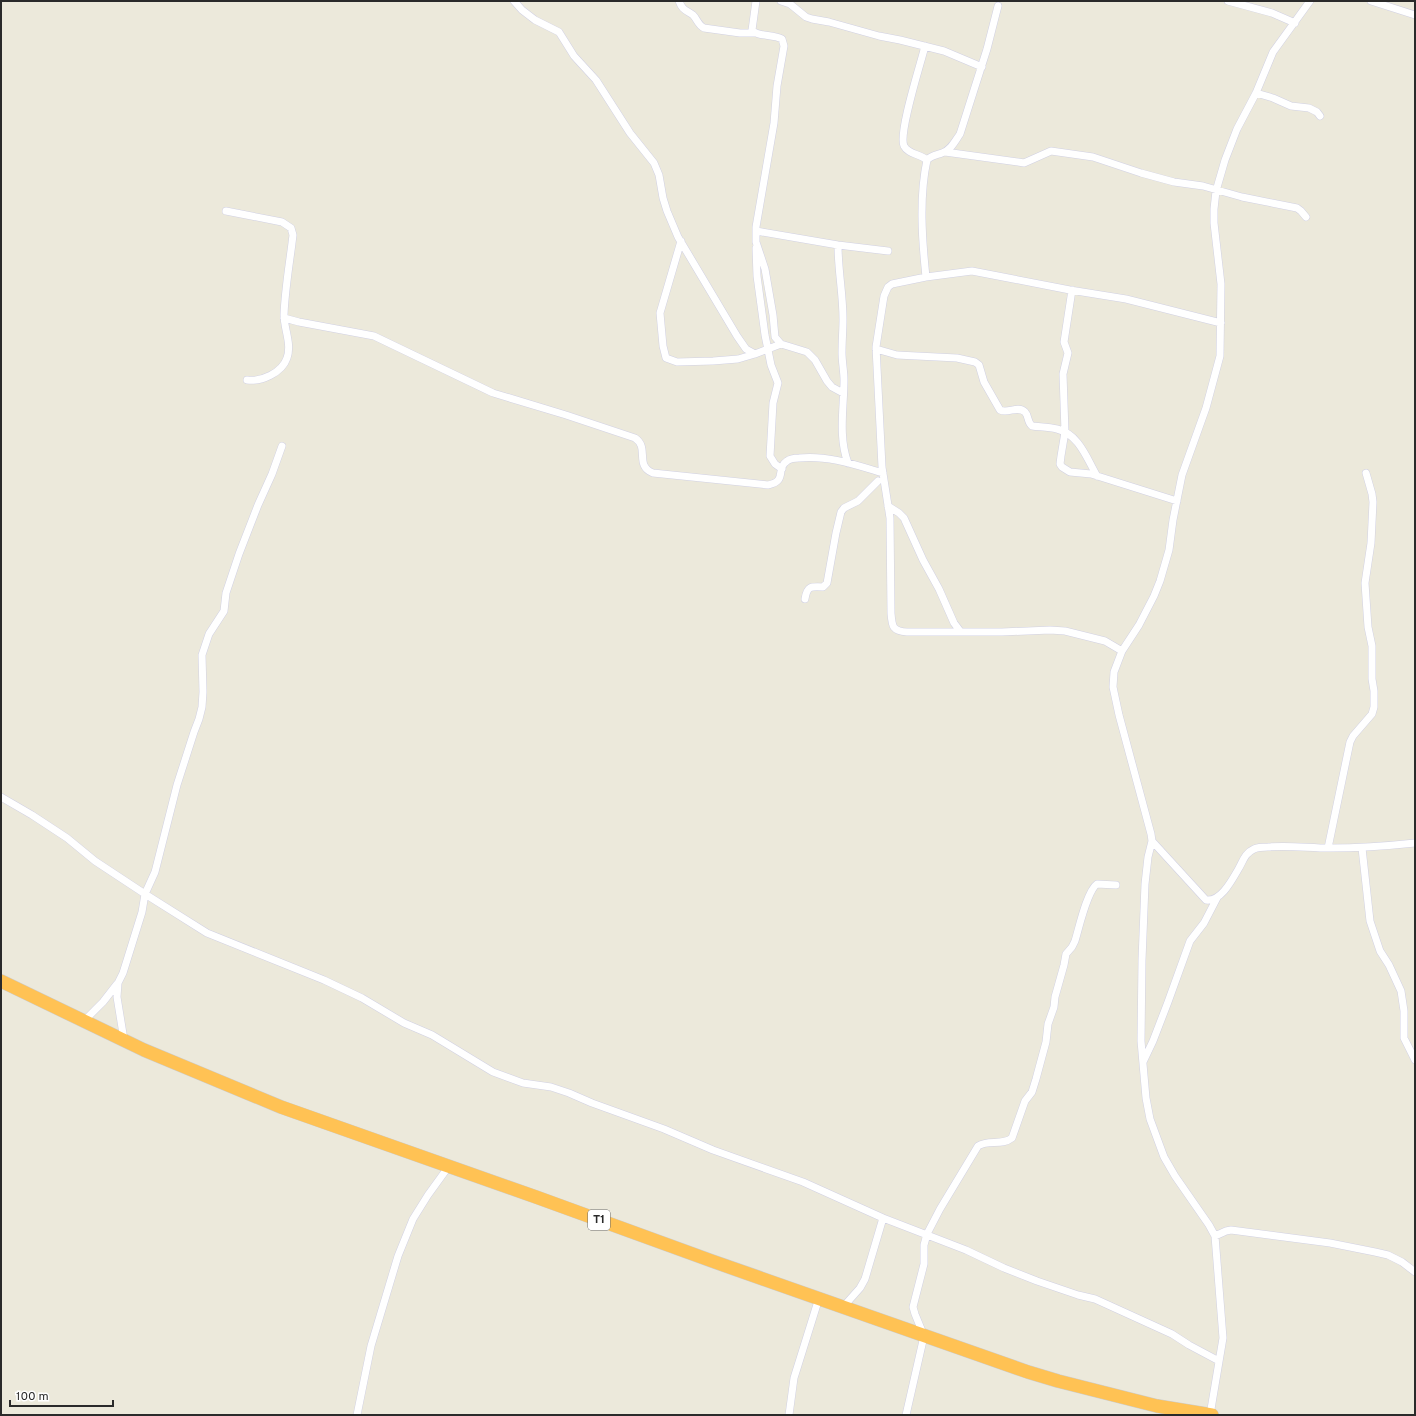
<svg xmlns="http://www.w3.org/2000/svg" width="1416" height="1416" viewBox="0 0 1416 1416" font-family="Overpass,sans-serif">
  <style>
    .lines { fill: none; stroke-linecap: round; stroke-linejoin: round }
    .street-casing { stroke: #d1d1e3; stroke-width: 8 }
    .highway-casing { stroke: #ccc; stroke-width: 14 }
    .street { stroke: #fff; stroke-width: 7 }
    .highway { stroke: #ffc254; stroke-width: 13 }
    .labels { text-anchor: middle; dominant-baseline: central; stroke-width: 4; stroke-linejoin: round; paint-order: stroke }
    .shield { fill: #fff; stroke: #6a6a6a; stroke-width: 1 }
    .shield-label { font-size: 12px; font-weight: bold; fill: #2a2a2a }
  </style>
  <rect width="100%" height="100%" fill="#ece9db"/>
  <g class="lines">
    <g class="street-casing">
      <path id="street" d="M514 1 522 10 535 20 559 32 574 56 596 80 630 133 654 163 659 175 663 198 667 211 678 237 737 336 746 349 755 354 781 344
        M679 1C682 10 686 10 693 15 697 19 698 25 704 28L740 33H754
        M756 1 752 30C757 37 773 34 782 39L784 46 777 86 774 123 756 227V242L765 269 773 315 775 337 781 344 807 352 815 360 827 381 832 387 843 393
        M781 1 790 4 806 17 812 19 829 22 879 36 900 40 944 51 982 67
        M1228 1 1272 13 1295 23
        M1371 1 1415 15
        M925 46C921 63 898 133 904 146 908 154 920 154 927 160
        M1256 93 1273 98 1291 106 1309 108 1317 112 1320 116
        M945 152 1018 162 1024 163 1051 151 1093 157 1141 173 1174 182 1203 186 1242 197 1297 208 1301 211 1306 217
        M226 211 282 222 291 228 293 235C290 261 285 288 284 315 284 329 292 344 287 358 282 373 261 382 247 380
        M756 231 838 245 888 251
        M681 241 660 313 663 346 666 358 677 362 713 361 738 359 755 354
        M838 245C838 270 843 294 843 319 843 330 842 341 842 353 842 362 844 371 844 380 844 407 838 437 848 463
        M756 248 757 276 765 335 771 365 778 383 773 403 770 456 775 464 782 469
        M926 277C922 239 919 197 927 160 932 155 937 155 942 153 951 150 955 141 960 134L987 49 998 6
        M1072 290 1064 342 1068 353 1063 374 1065 432 1061 456 1060 464 1062 467 1070 472 1091 474 1177 501
        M284 318 299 322 374 336 493 393 566 415 635 438C650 448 634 465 653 473L768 485C788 481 775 469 787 461 791 458 795 458 799 458 828 455 856 465 883 473
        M876 349 897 355 957 358 975 362 979 365 984 382 1000 410C1008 414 1018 405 1025 412 1029 416 1027 422 1032 426 1040 427 1049 427 1057 429 1079 434 1087 459 1097 476
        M888 506 899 513 904 518 923 560 939 589 954 623 960 631
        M805 599C807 586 811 586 823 587L827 583 836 533 841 512 844 508 858 501 878 481
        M1122 651 1105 641 1065 631 1050 630 1002 632H907C892 631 892 626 891 613L890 518 882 467 876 347 884 296 888 287 892 284 926 277 972 271 1070 290 1126 299 1221 323
        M1 797 32 815 67 838 95 861 145 894 207 933 324 980 362 998 404 1023 432 1035 493 1072 523 1083 551 1087 569 1093 592 1103 664 1129 713 1150 803 1182 883 1218 966 1250 1004 1268 1037 1281 1078 1295 1095 1299 1172 1334 1189 1345 1219 1361
        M1152 841 1206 900C1221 902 1232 880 1239 868 1243 861 1245 853 1254 849 1258 847 1264 847 1268 847 1289 845 1309 848 1330 848 1358 848 1387 846 1415 843
        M1328 848 1350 742 1353 736 1372 714 1374 707V691L1372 679V646L1368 627 1365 583 1371 543 1373 502 1372 494 1366 473
        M1362 848 1370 921 1380 951 1389 965 1401 991 1404 1011V1038L1415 1060
        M84 1021 103 1002 117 984
        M124 1040 117 997 118 983 123 973 142 912 145 894 155 872 177 785 194 732 199 719 202 707 203 692 202 655 209 634 224 611 226 593 239 554 258 505 272 474 282 446
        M1143 1062 1153 1041 1168 1002 1190 941 1204 923 1217 898
        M1215 1236 1226 1231 1231 1230 1330 1243 1375 1252 1388 1255 1402 1262 1415 1272
        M844 1306 860 1288 865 1279 883 1218
        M357 1415 371 1346 398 1256 413 1219 428 1195 449 1166
        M789 1415 794 1378 819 1298
        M906 1415 924 1336 915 1314 913 1307 924 1264V1245L927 1234 940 1209 978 1146C988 1139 1002 1146 1012 1138L1025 1101 1032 1092 1036 1079 1046 1042 1048 1024 1054 1007 1055 997 1064 965 1066 954 1072 947 1075 941C1079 928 1087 891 1097 884L1116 885
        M1210 1415 1223 1338 1215 1236 1209 1225 1175 1176 1164 1157 1150 1119 1146 1098 1141 1041 1142 960 1145 884 1148 857 1152 841 1151 834 1119 715 1113 687 1114 672 1122 651 1139 625 1154 596 1160 581 1169 550 1173 520 1182 475 1206 408 1220 356 1221 284 1214 223V209L1216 191 1225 160 1237 129 1256 93 1273 52 1310 1"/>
    </g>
    <g class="highway-casing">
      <path id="highway" d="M1 981 144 1050 281 1107 536 1197 712 1261 1028 1372 1058 1381 1157 1406 1212 1415"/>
    </g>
    <use href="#street" class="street"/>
    <use href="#highway" class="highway"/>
  </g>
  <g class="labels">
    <rect class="shield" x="588" y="1210" width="22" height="20" rx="3"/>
    <g class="shield-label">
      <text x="599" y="1220">T1</text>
    </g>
  </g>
  <rect width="1416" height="1416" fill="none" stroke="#2a2a2a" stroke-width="4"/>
  <path d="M10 1400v6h103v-6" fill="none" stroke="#2a2a2a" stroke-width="2"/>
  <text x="16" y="1400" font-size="12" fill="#2a2a2a" stroke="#ffffff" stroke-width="3" paint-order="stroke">100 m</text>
</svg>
